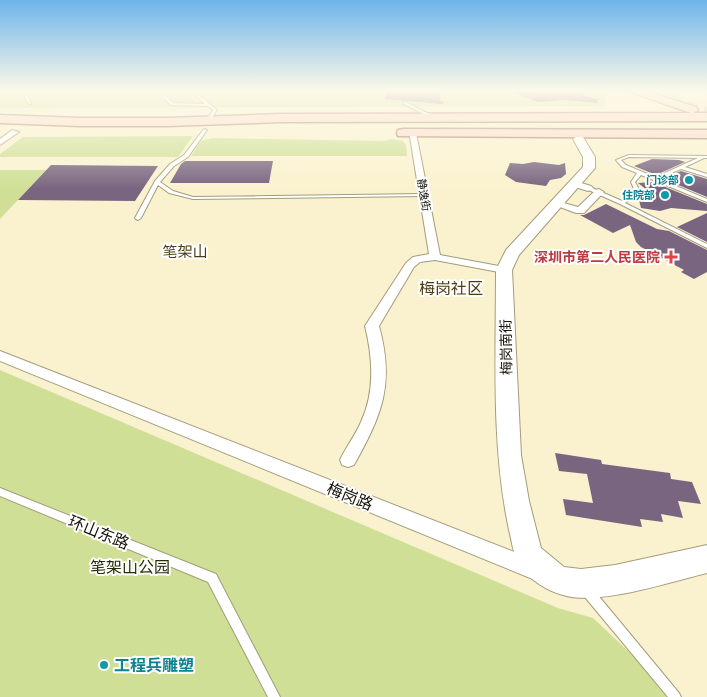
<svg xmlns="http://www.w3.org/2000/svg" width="707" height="697" viewBox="0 0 707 697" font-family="'PT Sans','Noto Sans SC',sans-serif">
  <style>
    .green { fill: #cfe096 }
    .building { fill: #796580 }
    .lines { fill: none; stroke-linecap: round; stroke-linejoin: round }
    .primary-tunnel { stroke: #d8d0b1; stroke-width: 12; stroke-dasharray: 12 6; stroke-linecap: butt }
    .lane-casing { stroke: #a39c7b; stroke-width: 2 }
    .street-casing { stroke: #a39c7b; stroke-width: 2 }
    .secondary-casing { stroke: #a39c7b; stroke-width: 2 }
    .primary-casing { stroke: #a8856d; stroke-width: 3 }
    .lane { fill: #fff; fill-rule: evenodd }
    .street { fill: #fff; fill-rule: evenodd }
    .secondary { fill: #fff; fill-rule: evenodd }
    .primary { fill: #fadbc9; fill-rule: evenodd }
    .culture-dot { fill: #0f9aa8; stroke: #fff; stroke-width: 2 }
    .health-dot { fill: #e0444e; stroke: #fff; stroke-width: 2 }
    .labels { text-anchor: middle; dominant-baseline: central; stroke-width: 4; stroke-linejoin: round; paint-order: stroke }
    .far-culture-label { font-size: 11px; font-weight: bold; fill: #0d838f; stroke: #fff; text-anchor: end }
    .far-street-label { font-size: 11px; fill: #151206; stroke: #fff }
    .health-label { font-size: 14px; font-weight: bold; fill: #be3a42; stroke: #fff; text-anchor: end }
    .street-label { font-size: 14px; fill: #151206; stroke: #fff }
    .neighbourhood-label { font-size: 15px; fill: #4c3c14; stroke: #fff }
    .quarter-label { font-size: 16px; fill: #4c3c14; stroke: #fff }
    .near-street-label { font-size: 16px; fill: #151206; stroke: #fff }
    .near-park-label { font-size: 16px; fill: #262e05; stroke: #fff }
    .near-culture-label { font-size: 16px; font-weight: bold; fill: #0d838f; stroke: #fff; text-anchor: start }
  </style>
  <rect width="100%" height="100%" fill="#faf2cf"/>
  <path class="green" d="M0 91H603L606 93V106L0 108Z
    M193 136 178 157H0V154L23 137Z
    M212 138 384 141 392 139 403 141 406 145 407 156H191L201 141Z
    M0 170H46L0 219Z
    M0 370 558 608 593 618 677 697H0Z"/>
  <path class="building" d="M385 91H440V100L444 102 443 104 385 99Z
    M584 91V95L598 100 597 103 564 100 538 102 513 92Z
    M652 159 679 160 685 162 656 175 634 166Z
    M185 161H273L269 183H170L181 164Z
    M534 162 559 165 565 163 566 174 561 178 550 180 546 186 516 182 505 175 510 163 523 164Z
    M51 165 158 166 135 201 18 200Z
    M681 171 707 179V197L671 182 672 178 669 176Z
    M653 182 707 204V211L671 208 660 211 641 208 639 200 652 194 638 183Z
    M606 204 657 229 669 231 707 250V272L694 279 681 272 684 270 641 247 636 242 630 225 613 233 580 215H584Z
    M707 213V242L677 227Z
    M555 453 601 460 602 464 670 473 671 479 692 482 701 504 678 501 683 518 661 514 663 522 640 519 642 527 566 515 563 499 593 503 587 474 559 471Z"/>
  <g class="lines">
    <path class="primary-tunnel" d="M669 100 707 113"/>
    <g class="lane-casing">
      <path id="lane" d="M22 91H26L31 104H29Z
        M157 91H160L173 103 205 104 191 91H194L217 110 209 122H207L206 121 213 110 208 106 171 105Z
        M404 102H406L425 112 437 116 435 117 423 114 404 104Z
        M204 129 207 130 188 157 174 166 160 182 173 191 193 197 424 194 426 195 424 196 193 199 169 193 158 185 141 218 138 220 136 219 135 218 155 181 170 164 184 155Z
        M629 155 707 156V158H704L685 167 707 174V177L681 169 664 176 670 178V180H668L658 176 698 158 629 157 621 160 626 165 707 199V202L641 175 635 182 640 191 625 203 707 244V248L620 204 586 189V187H590L622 201 635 191 631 182 637 173 622 167 616 160Z
        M0 488 216 574 280 697H268L208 582 0 496Z
        M588 587 592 588 679 693 681 697H668L584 596 583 592 584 588Z"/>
    </g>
    <g class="street-casing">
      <path id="street" d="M12 130 19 132 0 145V139Z
        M409 131 416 133 440 255 504 267 510 270 504 273 435 260 420 262 414 267 379 326C395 384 382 415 354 465L348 467 342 465 340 460C346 447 355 436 361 422 375 392 373 358 365 326L406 263 413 257 429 254Z
        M575 181 591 186 593 188 588 191 572 186 570 184Z
        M599 189 604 192 584 213H576L552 204 557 201 578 207 596 190Z
        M0 351 535 560 542 563 545 570 542 577 535 580 0 361Z"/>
    </g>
    <g class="secondary-casing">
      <path id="secondary" d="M579 135 583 137 595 157V168L519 255 512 270 521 455 529 501 541 548 564 567 581 569 615 565 707 545V573C670 582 598 606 563 595 547 591 530 580 520 566 513 556 512 541 509 530 491 445 496 357 496 270L506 250 583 167V157L573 139Z"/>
    </g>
    <g class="primary-casing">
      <path id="primary" d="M628 91H645L696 107 698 110 693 113H707V121L281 122 167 126H80L0 123V115L80 118H167L281 114 691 113Z
        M403 129 707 130V138L398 136 397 133 398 130Z"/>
    </g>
    <use href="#lane" class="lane"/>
    <use href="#street" class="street"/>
    <use href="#secondary" class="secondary"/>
    <use href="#primary" class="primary"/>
  </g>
  <linearGradient id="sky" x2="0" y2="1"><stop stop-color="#6db4ea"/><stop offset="0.48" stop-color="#fdf9e9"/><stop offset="1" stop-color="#fdf9e9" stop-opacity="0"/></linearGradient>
  <rect width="707" height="189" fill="url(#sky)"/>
  <g class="culture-dot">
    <circle cx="689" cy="180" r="5"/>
    <circle cx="665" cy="195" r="5"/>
    <circle cx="104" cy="665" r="5"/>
  </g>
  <path class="health-dot" d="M668.5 249.5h5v5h5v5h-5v5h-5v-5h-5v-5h5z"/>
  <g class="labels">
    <g class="far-culture-label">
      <text x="679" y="180">门诊部</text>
      <text x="655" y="195">住院部</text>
    </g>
    <g class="far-street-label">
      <text transform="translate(424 195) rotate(80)">静逸街</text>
    </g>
    <g class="health-label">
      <text x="660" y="257">深圳市第二人民医院</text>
    </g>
    <g class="street-label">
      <text transform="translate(506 347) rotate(-91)">梅岗南街</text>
    </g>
    <g class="neighbourhood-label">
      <text x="185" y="251">笔架山</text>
    </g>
    <g class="quarter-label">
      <text x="451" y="288">梅岗社区</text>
    </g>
    <g class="near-street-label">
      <text transform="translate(350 496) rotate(22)">梅岗路</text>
      <text transform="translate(99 532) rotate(22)">环山东路</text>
    </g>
    <g class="near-park-label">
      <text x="130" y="567">笔架山公园</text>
    </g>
    <g class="near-culture-label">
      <text x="114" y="665">工程兵雕塑</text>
    </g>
  </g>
</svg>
